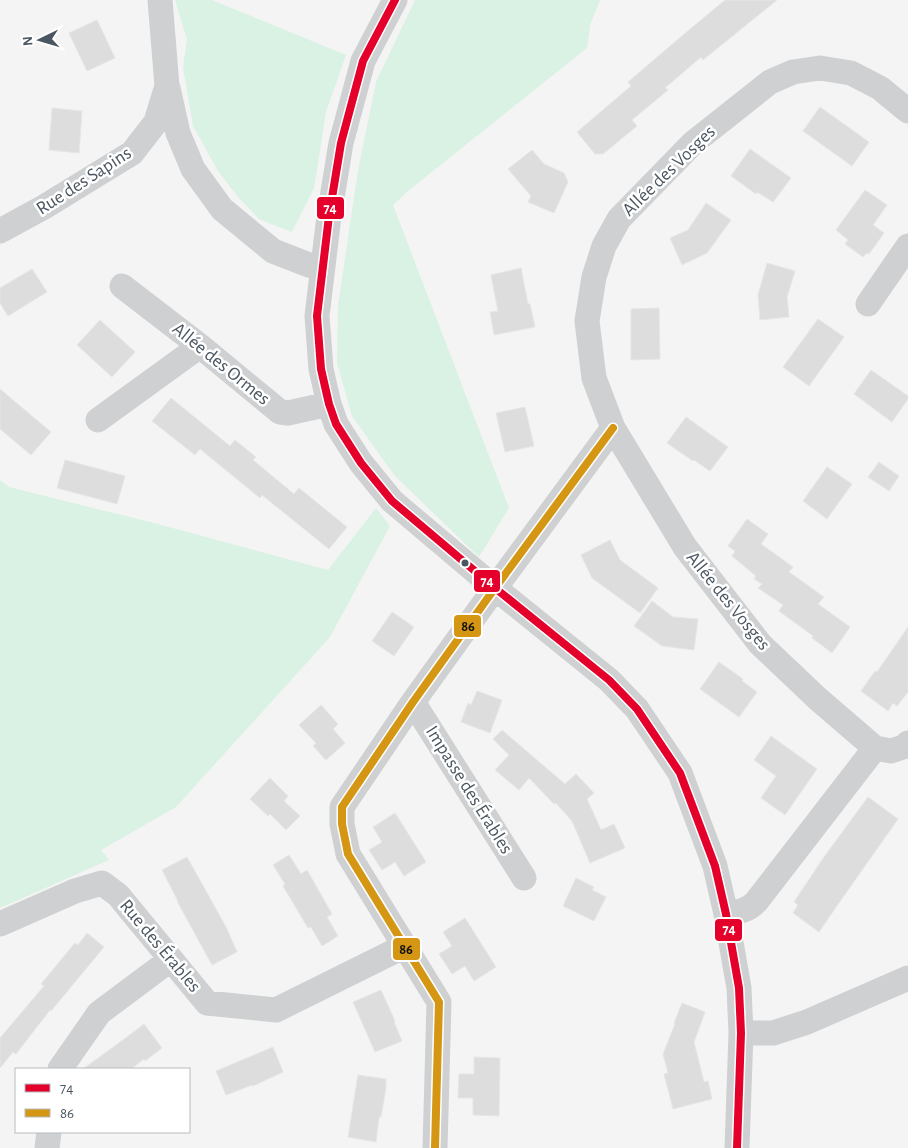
<svg xmlns="http://www.w3.org/2000/svg" width="908" height="1148" viewBox="0 0 908 1148" font-family="'Alegreya Sans',sans-serif">
  <style>
    .green { fill: #d9f2e3 }
    .building { fill: #ddddde; stroke: #e5e6e7 }
    .lines { fill: none; stroke-linecap: round; stroke-linejoin: round }
    .minor { stroke: #ced0d2; stroke-width: 25 }
    .bus-1-casing { stroke: #fff; stroke-width: 11 }
    .bus-2-casing { stroke: #fff; stroke-width: 11 }
    .bus-1 { stroke: #e4002b; stroke-width: 8 }
    .bus-2 { stroke: #d49613; stroke-width: 8 }
    .bus-dot { fill: #4a5661; stroke: #fff; stroke-width: 2 }
    .labels { text-anchor: middle; dominant-baseline: central; stroke-width: 5; stroke-linejoin: round; paint-order: stroke }
    .street-label { font-size: 19px; fill: #4a5661; stroke: #fff }
    .line-badge { stroke: #fff; stroke-width: 2 }
    .badge-label { font-size: 14px; text-anchor: middle; font-weight: bold; fill: #fff }
    .pale-badge-label { font-size: 14px; text-anchor: middle; font-weight: bold; fill: #111 }
  </style>
  <rect width="100%" height="100%" fill="#f4f4f4"/>
  <path class="green" d="M175 0H212L346 55 326 112 314 188 292 232 259 219 238 197 218 171 193 126 183 67 187 40Z
    M415 0H600L590 25 587 48 408 191 393 205 509 508 479 557 395 476 352 416 337 363 338 306 358 170 376 82Z
    M0 480 9 487 154 523 328 570 376 508 390 526 330 637 176 807 101 850 109 860 0 908Z"/>
  <path class="building" d="M725 0H777L703 60 701 57 665 88 668 90 632 120 637 126 603 154H595L577 132 631 86 628 82 683 35Z
    M97 20 115 58 87 71 69 33Z
    M820 107 869 142 852 166 803 131Z
    M52 108 82 111 79 153 49 150Z
    M750 149 791 178 773 202 757 192 756 194 731 176Z
    M532 150 544 164 564 173 568 182 554 213 528 202 531 196 508 169Z
    M865 190 887 205 873 225 884 233 869 254 867 253 863 257 845 244 848 240 836 230Z
    M706 203 731 220 707 253 682 265 670 238 688 230Z
    M767 263 795 271 787 297 789 317 760 320 758 295Z
    M521 268 528 304H530L535 327 494 335 490 312 498 311 491 275Z
    M32 269 47 292 8 316 0 303V288Z
    M659 308 660 359 631 360V309Z
    M818 319 844 337 809 386 783 367Z
    M100 320 135 352 112 377 77 345Z
    M871 370 908 396V399L892 422 854 394Z
    M0 389 51 432 31 455 0 429Z
    M171 398 230 446 235 440 256 457 253 460 294 494 299 488 347 527 329 549 262 495 260 498 200 449 195 455 152 421Z
    M525 407 534 446 505 452 496 413Z
    M686 417 728 447 710 471 694 460 693 461 667 443Z
    M65 460 125 476 117 504 57 488Z
    M879 462 899 476 889 491 868 477Z
    M827 467 852 484 827 519 803 501Z
    M747 519 768 534 761 544 793 567 789 572 824 597 818 604 850 627 832 653 812 638 813 636 779 611 783 605 758 588 762 584 754 579 756 576 732 556 735 551 728 546Z
    M610 540 620 560 658 588 640 613 592 578 581 555Z
    M652 601 673 617 698 619 694 650 662 646 634 626Z
    M392 612 414 627 394 656 372 641Z
    M908 627V692L897 706 893 703 888 711 861 691 875 671 877 672Z
    M719 662 743 679 742 681 757 692 739 717 700 689Z
    M477 691 502 700 490 733 461 722 468 703 471 705Z
    M321 705 338 724 333 729 345 743 326 760 313 746 316 743 299 725Z
    M502 730 565 784 576 774 594 793 587 799 601 830 614 824 625 848 590 863 572 821 556 803 554 804 529 778 519 790 495 770 509 755 493 739Z
    M771 736 817 769 785 815 761 798 776 776 754 760Z
    M270 778 288 796 284 801 300 816 286 830 270 814 268 816 250 799Z
    M868 797 898 819 834 910 819 932 793 913 798 905 794 902 824 857Z
    M395 813 426 862 404 876 395 862 382 870 369 850 382 842 373 827Z
    M289 855 301 874 307 870 332 914 327 917 338 936 322 946 311 927 308 928 283 886 285 884 273 865Z
    M187 857 226 927 237 952 212 965 177 901H178L162 870Z
    M576 878 594 887 592 890 606 897 594 921 563 906Z
    M465 918 496 967 474 981 465 966 452 974 439 954 452 946 443 932Z
    M87 933 104 947 51 1011 50 1010 16 1054 13 1052 0 1068V1038L44 986 41 984 75 943 78 945Z
    M381 990 395 1021 394 1022 402 1041 375 1052 353 1002Z
    M682 1003 705 1012 694 1042 704 1082 708 1081 712 1099 673 1109 664 1074 668 1073 663 1054 675 1024 674 1023Z
    M144 1024 162 1048 145 1061 144 1059 131 1069H83L127 1037Z
    M273 1047 283 1072 253 1086 252 1085 226 1095 216 1071Z
    M474 1057 500 1058 499 1116 473 1115V1098H458L459 1074H474Z
    M358 1075 386 1079V1088L381 1117H379L376 1142 348 1137Z"/>
  <g class="lines">
    <path class="minor" d="M395 0 363 61 341 143 329 216 317 316 321 369 329 404 336 424 361 463 392 501 495 588 609 680 637 709 680 773 715 866 726 914 739 988 741 1033 737 1148
      M168 88 178 133 193 169 222 209 273 251 309 265 322 268
      M908 111 880 88 851 73 820 68 793 72 770 82 693 143 619 219 604 246 594 277 587 321 594 378 613 428 685 547 760 644 818 699 875 748 891 751 906 746 908 743
      M0 231 44 207 132 153 156 122 167 86 160 0
      M122 286 200 346 280 412 288 413 329 404
      M868 304 908 246
      M98 420 200 346
      M413 702 524 878
      M726 914C738 912 747 911 756 902L875 748
      M0 924 75 891 102 883 118 895 207 1003 276 1010 405 946
      M741 1033H773L807 1022 908 978
      M60 1069 99 1013 170 960
      M47 1148 49 1132
      M435 1148 439 1002 348 854 342 824V807L413 702 495 588 613 428"/>
    <g class="bus-1-casing">
      <path id="bus-1" d="M395 0 363 61 341 143 329 216 317 316 321 369 329 404 336 424 361 463 392 501 495 588 609 680 637 709 680 773 715 866 726 914 739 988 741 1033 737 1148"/>
    </g>
    <g class="bus-2-casing">
      <path id="bus-2" d="M435 1148 439 1002 348 854 342 824V807L413 702 495 588 613 428"/>
    </g>
    <use href="#bus-1" class="bus-1"/>
    <use href="#bus-2" class="bus-2"/>
  </g>
  <circle class="bus-dot" cx="465" cy="563" r="4.5"/>
  <g class="labels">
    <g class="street-label">
      <text transform="translate(669 171) rotate(-44)">Allée des Vosges</text>
      <text transform="translate(84 181) rotate(-33)">Rue des Sapins</text>
      <text transform="translate(221 364) rotate(39)">Allée des Ormes</text>
      <text transform="translate(728 601) rotate(51)">Allée des Vosges</text>
      <text transform="translate(469 790) rotate(58)">Impasse des Érables</text>
      <text transform="translate(160 946) rotate(50)">Rue des Érables</text>
    </g>
  </g>
  <g class="line-badge">
    <rect x="316" y="196" width="29" height="24" rx="5" fill="#e4002b"/>
    <rect x="473" y="569" width="28" height="24" rx="5" fill="#e4002b"/>
    <rect x="453" y="614" width="29" height="24" rx="5" fill="#d49613"/>
    <rect x="714" y="918" width="29" height="24" rx="5" fill="#e4002b"/>
    <rect x="392" y="937" width="29" height="24" rx="5" fill="#d49613"/>
  </g>
  <g class="badge-label">
    <text x="330" y="213">74</text>
    <text x="487" y="586">74</text>
    <text x="729" y="934">74</text>
  </g>
  <g class="pale-badge-label">
    <text x="468" y="631">86</text>
    <text x="406" y="954">86</text>
  </g>
  <rect x="15" y="1068" width="175" height="65" fill="#ffffff" stroke="#b7bbc0"/>
  <rect x="25" y="1084" width="25" height="8" fill="#e4002b" stroke="#b7bbc0"/>
  <text x="60" y="1093" font-size="15" fill="#4a5661">74</text>
  <rect x="25" y="1109" width="25" height="8" fill="#d49613" stroke="#b7bbc0"/>
  <text x="60" y="1118" font-size="15" fill="#4a5661">86</text>
  <g transform="translate(40 40) rotate(265)" stroke="#ffffff" stroke-width="4" paint-order="stroke">
  <path d="M0-4L9 19L0 12L-9 19Z" fill="#4a5661"/>
  <text y="-8" font-size="14" font-weight="bold" text-anchor="middle" fill="#4a5661">N</text>
  </g>
</svg>
